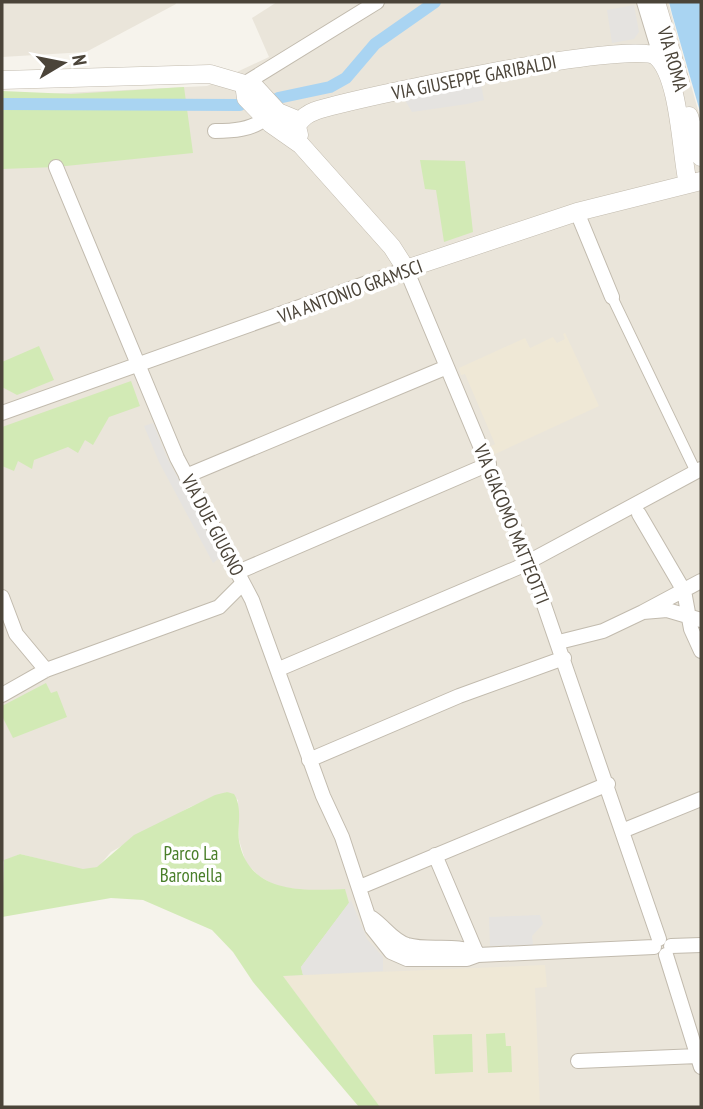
<svg xmlns="http://www.w3.org/2000/svg" width="703" height="1109" viewBox="0 0 703 1109" font-family="'PT Sans Narrow',sans-serif">
  <style>
    .residential { fill: #eae5da }
    .education { fill: #efe8d6 }
    .green { fill: #d2eab5 }
    .parking { fill: #e5e3e0 }
    .water { fill: #a9d4f2 }
    .lines { fill: none; stroke-linecap: round; stroke-linejoin: round }
    .canal { stroke: #a9d4f2; stroke-width: 12 }
    .pedestrian-casing { stroke: #c2bbae; stroke-width: 12 }
    .minor-casing { stroke: #c2bbae; stroke-width: 16 }
    .tertiary-casing { stroke: #c2bbae; stroke-width: 19 }
    .pedestrian { stroke: #fff; stroke-width: 10 }
    .minor { stroke: #fff; stroke-width: 14 }
    .tertiary { stroke: #fff; stroke-width: 18 }
    .labels { text-anchor: middle; dominant-baseline: central; stroke-width: 7; stroke-linejoin: round; paint-order: stroke }
    .street-label { font-size: 19px; fill: #4b4439; stroke: #fff }
    .park-label { font-size: 19px; fill: #4a7f2a; stroke: #fff }
  </style>
  <rect width="100%" height="100%" fill="#f6f3ec"/>
  <path class="residential" d="M2 2H175L176 4 86 52 2 57Z
    M277 2H668L701 121V1107H380L283 976 345 889 308 891 276 886 259 876 246 863 239 840 238 800 227 792 190 807 111 852 98 867 83 870 20 854 2 862V96L207 86 269 57 252 18Z"/>
  <path class="education" d="M565 333 599 406 493 455 489 447 495 444 465 374 461 375 459 368 525 338 530 348 553 337 557 343 565 339 563 334Z
    M545 965 547 987 535 988 540 1107H380L283 976Z"/>
  <path class="green" d="M184 87 193 153 56 167 2 169V91L71 94Z
    M420 160 465 161 473 232 444 242 436 190 425 189Z
    M39 346 54 380 17 395 2 387V362Z
    M131 381 140 406 109 417 93 445 85 440 78 453 68 447 34 460 32 469 18 461 14 471 2 466V427Z
    M46 683 51 693 57 691 67 717 13 738 2 716V706Z
    M227 792 234 794C243 808 237 826 239 841 249 894 303 891 345 889L349 903 301 967 303 975 283 976 380 1107H359L253 982 233 952 212 930 143 900 111 898 2 917 4 860 20 854 83 869 97 867 134 835 215 795Z
    M505 1033 506 1046H511L512 1072 488 1073 486 1034Z
    M472 1034 473 1072 435 1074 433 1035Z"/>
  <path class="parking" d="M634 5 639 32 634 39 612 43 607 10Z
    M481 84 484 100 467 104 412 112 403 97Z
    M153 423 167 458 221 557 213 563 159 462 144 426Z
    M351 900 367 939 383 957V971L303 975 301 967Z
    M540 915 543 924 532 936 533 945 490 946 489 917Z"/>
  <path class="water" d="M669 2H701V115L672 14Z"/>
  <g class="lines">
    <path class="canal" d="M278 98 330 87 346 78 375 44 435 2
      M2 104 240 105"/>
    <g class="pedestrian-casing">
      <path id="pedestrian" d="M612 297 696 472"/>
    </g>
    <g class="minor-casing">
      <path id="minor" d="M644 2 657 45 654 55
        M244 84 377 2
        M215 131C232 131 252 130 265 118
        M56 167 177 458 252 600 323 796 342 837 372 928 391 952 407 959H467L478 955 654 947
        M577 212 612 297
        M2 413 406 269 532 570 659 939
        M186 476 447 367
        M639 514 684 591 691 629 701 651
        M238 572 489 464
        M701 581 643 612 667 610 701 620
        M2 597 16 634 46 670
        M559 642 603 631 643 612
        M279 669 517 568 701 469
        M2 695 46 670 219 607 243 583
        M309 760 459 696 564 658
        M622 831 701 799
        M435 855 477 954
        M360 887 608 784
        M372 918C385 927 392 940 407 945 431 952 456 942 478 955
        M671 946 701 945
        M666 955 701 1067
        M578 1061 698 1056"/>
    </g>
    <g class="tertiary-casing">
      <path id="tertiary" d="M656 2 680 82
        M2 80 210 74 255 87 278 112 295 119 299 135
        M244 84 246 98 271 124 301 145 392 247 406 269 577 212 701 181
        M689 116 701 157
        M298 124C303 117 307 114 315 111 353 98 634 39 656 56 680 76 681 155 688 184"/>
    </g>
    <use href="#pedestrian" class="pedestrian"/>
    <use href="#minor" class="minor"/>
    <use href="#tertiary" class="tertiary"/>
  </g>
  <g class="labels">
    <g class="street-label">
      <text transform="translate(673 59) rotate(74)">VIA ROMA</text>
      <text transform="translate(474 77) rotate(-11)">VIA GIUSEPPE GARIBALDI</text>
      <text transform="translate(350 291) rotate(-20)">VIA ANTONIO GRAMSCI</text>
      <text transform="translate(512 524) rotate(68)">VIA GIACOMO MATTEOTTI</text>
      <text transform="translate(213 525) rotate(62)">VIA DUE GIUGNO</text>
    </g>
    <g class="park-label">
      <text x="191" y="853">Parco La<tspan x="191" dy="22">Baronella</tspan></text>
    </g>
  </g>
  <rect width="703" height="1109" fill="none" stroke="#4b4439" stroke-width="7"/>
  <g transform="translate(63 63) rotate(80)" stroke="#ffffff" stroke-width="5" paint-order="stroke">
  <path d="M0-5L12 26L0 18L-12 26Z" fill="#4b4439"/>
  <text y="-10" font-size="19" font-weight="bold" text-anchor="middle" fill="#4b4439">N</text>
  </g>
</svg>
